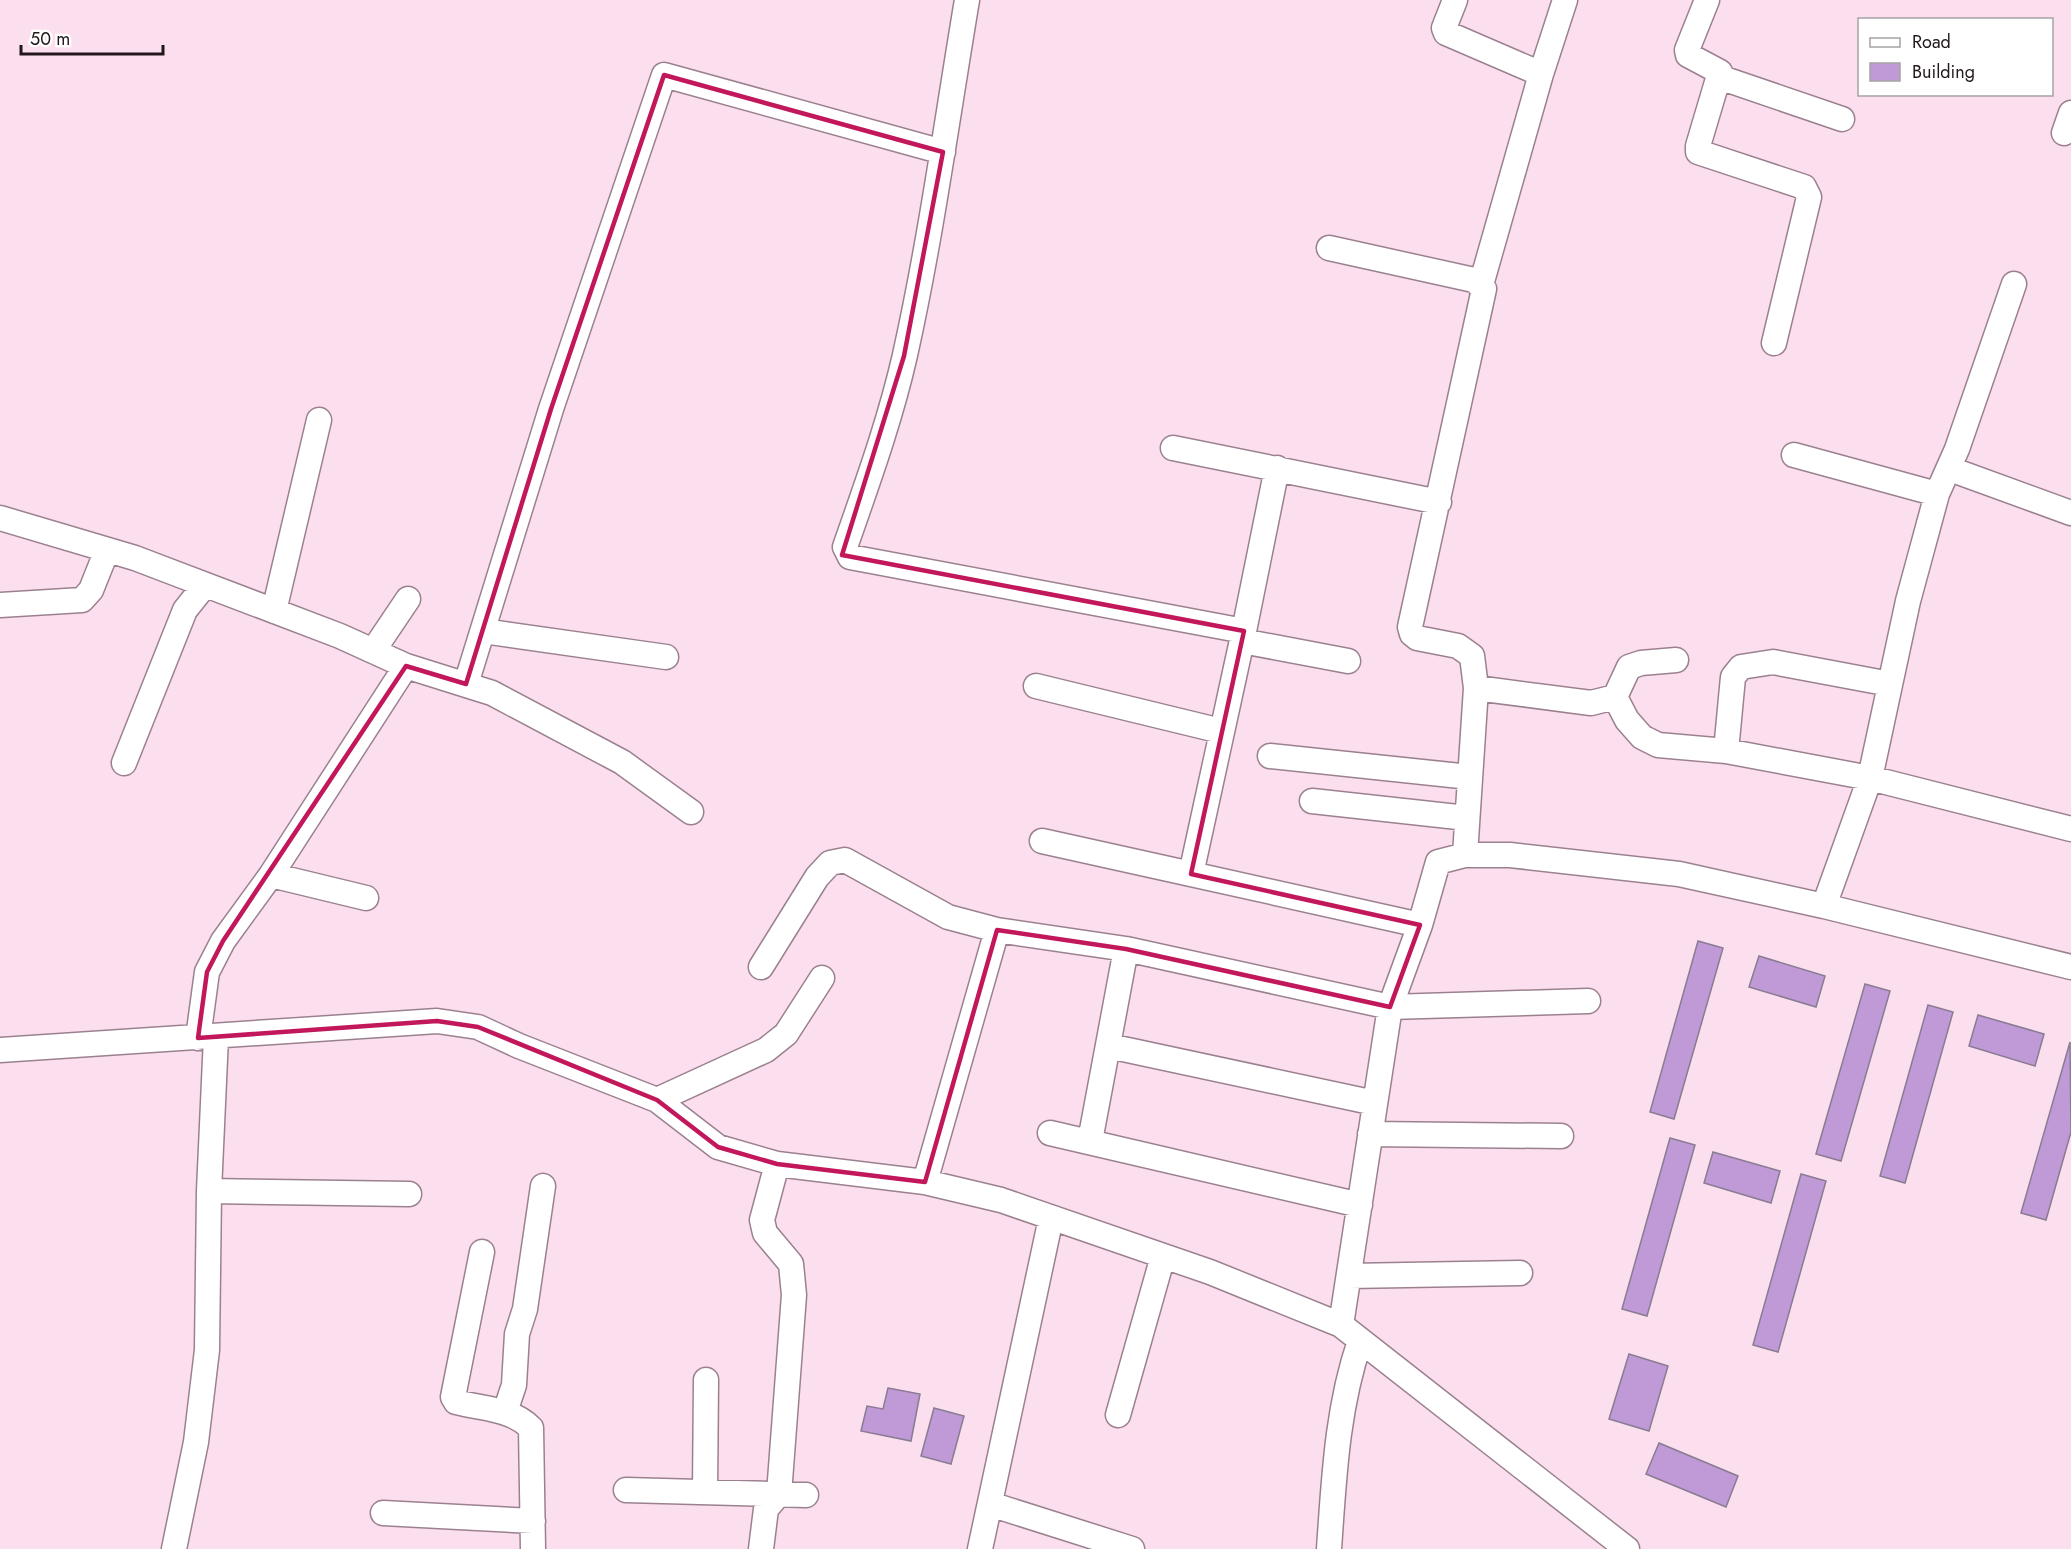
<svg xmlns="http://www.w3.org/2000/svg" width="2071" height="1549" viewBox="0 0 2071 1549" font-family="Jost,sans-serif">
  <style>
    .building { fill: #bf9ad6; stroke: #897b92; stroke-width: 1.5 }
    .lines { fill: none; stroke-linecap: round; stroke-linejoin: round }
    .minor-casing { stroke: #9b818f; stroke-width: 27 }
    .minor { stroke: #fff; stroke-width: 24 }
    .marked { fill: none; stroke: #c2185b; stroke-width: 4.5; stroke-linejoin: round }
  </style>
  <rect width="100%" height="100%" fill="#fcdfef"/>
  <path class="building" d="M1698 941 1723 948 1674 1119 1650 1112Z
    M1759 956 1825 976 1816 1007 1749 987Z
    M1865 984 1890 991 1841 1161 1816 1154Z
    M1928 1005 1953 1012 1905 1183 1880 1176Z
    M1978 1015 2044 1034 2035 1066 1969 1046Z
    M2070 1042 2071 1132 2046 1220 2021 1213Z
    M1670 1138 1695 1145 1647 1316 1622 1309Z
    M1713 1152 1780 1171 1771 1203 1704 1183Z
    M1801 1174 1826 1181 1778 1352 1753 1345Z
    M1629 1354 1668 1366 1649 1431 1609 1419Z
    M888 1388 920 1394 911 1441 861 1431 867 1406 883 1409Z
    M934 1408 964 1416 951 1464 921 1456Z
    M1659 1443 1738 1476 1726 1507 1646 1474Z"/>
  <g class="lines">
    <g class="minor-casing">
      <path id="minor" d="M967 0C947 119 931 238 905 355 890 421 867 484 845 547L850 557 1244 631 1191 874 1420 925 1390 1007 1341 1325 1627 1549
        M1455 0 1444 28 1446 33 1541 74
        M1707 0 1687 50 1688 55 1720 72 1698 146V152L1804 187 1809 197 1774 343
        M1719 77 1842 119
        M2064 133 2071 113
        M1329 248 1474 280 1484 289 1410 627 1412 634 1417 638 1458 646 1472 656 1476 688 1465 855
        M1481 285 1541 74 1565 0
        M1173 448 1439 502
        M1794 455 1937 494
        M1950 469 2071 513
        M0 518 135 558 340 636 406 666
        M0 605 82 600 91 590 107 550
        M274 611 319 420
        M483 631 666 657
        M1244 631 1277 468
        M1242 641 1348 661
        M373 651 408 599
        M466 684 551 409 664 75 943 152
        M1036 686 1221 731
        M1476 688 1591 703 1615 697 1629 667 1641 663 1676 660
        M1615 697 1627 720 1642 737 1658 745 1726 751 1870 778 2071 829
        M1726 751 1733 677 1741 667 1773 662 1890 684
        M1270 756 1470 777
        M124 763 185 610 205 585
        M1312 801 1467 818
        M1042 841 1191 874
        M271 875 366 898
        M1824 906 2071 967
        M1420 925 1438 862 1465 855H1510L1679 874 1824 906 1870 778 1908 601 1937 494 1957 449 2014 284
        M761 967 817 877 830 863 845 860 948 917 997 930
        M198 1038 207 972 223 941 271 875 406 666 492 693 622 762 691 812
        M1109 1046 1375 1103
        M0 1050 437 1021 478 1027 519 1046 657 1100 718 1147 777 1164 925 1182 1001 1200 1210 1272 1341 1325
        M657 1100 766 1050 786 1034 822 978
        M1050 1133 1360 1205
        M1370 1134 1561 1136
        M1090 1141 1126 949
        M925 1182 997 930 1126 949 1390 1007 1588 1001
        M209 1191 409 1194
        M482 1252 453 1397 456 1402C482 1409 511 1408 531 1428L533 1549
        M1349 1276 1520 1273
        M505 1412 514 1385 517 1334 525 1309 543 1186
        M1118 1415 1163 1256
        M626 1490 806 1495
        M705 1492 706 1380
        M990 1504 1132 1549
        M383 1513 533 1521
        M174 1549 196 1442 207 1350 209 1191 216 1037
        M761 1549 766 1509 779 1494 794 1295 791 1264 765 1233 762 1220 777 1164
        M980 1549 1051 1218
        M1329 1549C1334 1478 1337 1408 1360 1341"/>
    </g>
    <use href="#minor" class="minor"/>
  </g>
  <path class="marked" d="M664 75 943 152 904 356 842 555 1244 631 1191 874 1420 925 1390 1007 1126 949 997 930 925 1182 777 1164 718 1147 657 1100 478 1027 437 1021 198 1038 207 972 223 941 406 666 466 684 551 409Z"/>
  <rect x="1858" y="18" width="195" height="78" fill="#ffffff" stroke="#a6a2a4" stroke-width="1.5"/>
  <rect x="1870" y="38" width="30" height="9" fill="#ffffff" stroke="#a6a2a4" stroke-width="1.5"/>
  <text x="1912" y="48" font-size="18" fill="#21171c">Road</text>
  <rect x="1870" y="63" width="30" height="18" fill="#bf9ad6" stroke="#a6a2a4" stroke-width="1.5"/>
  <text x="1912" y="78" font-size="18" fill="#21171c">Building</text>
  <path d="M21 45v9h142v-9" fill="none" stroke="#21171c" stroke-width="3"/>
  <text x="30" y="45" font-size="18" fill="#21171c" stroke="#ffffff" stroke-width="4.5" paint-order="stroke">50 m</text>
</svg>
